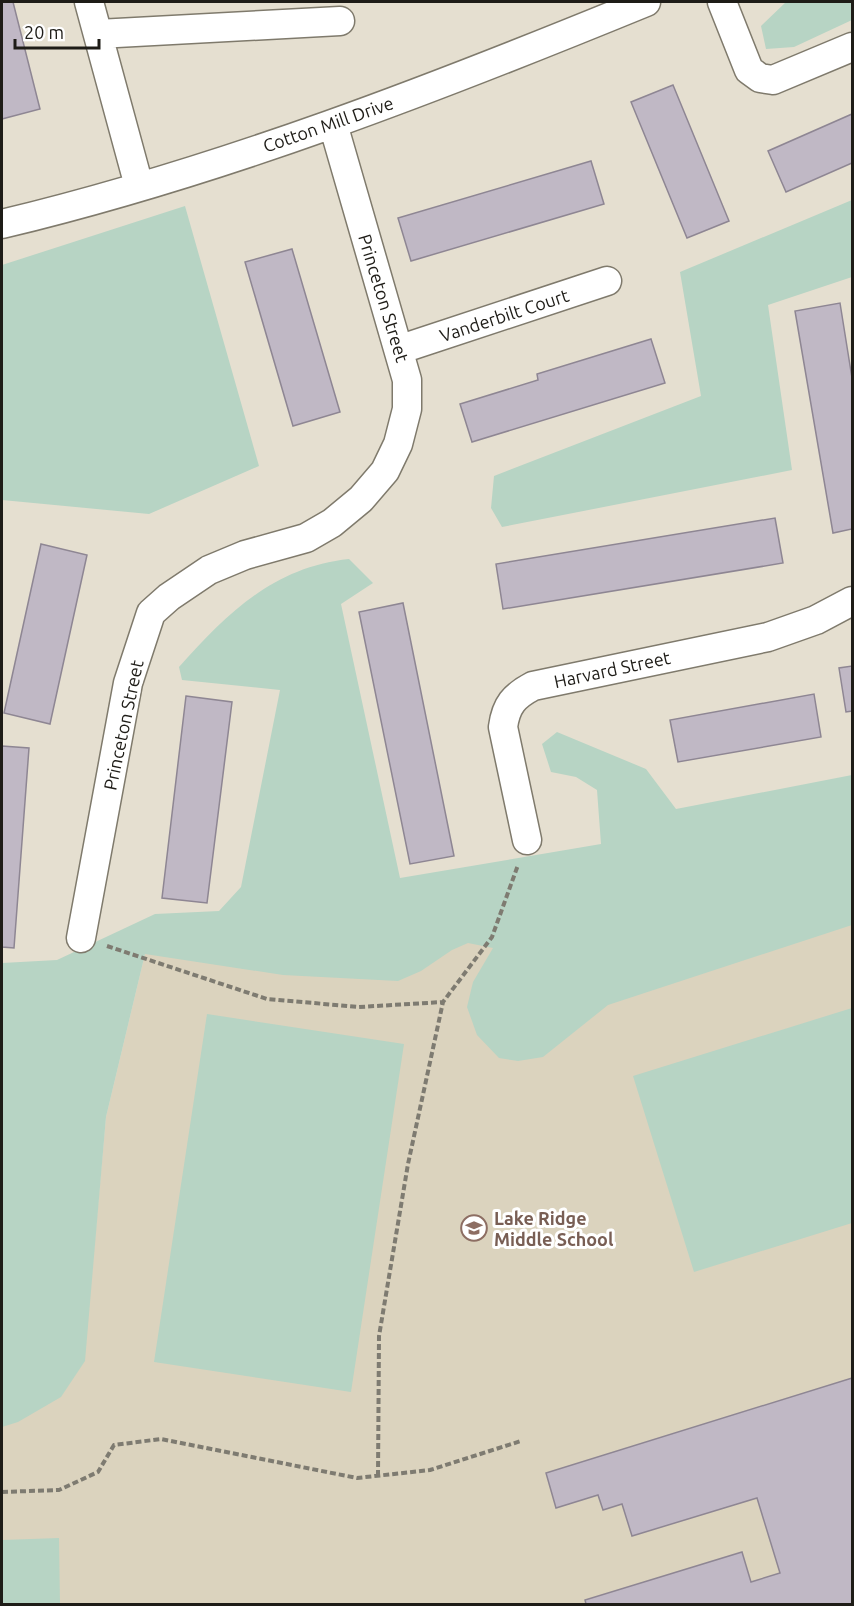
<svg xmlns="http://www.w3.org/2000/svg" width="854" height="1606" viewBox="0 0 854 1606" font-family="Ubuntu,sans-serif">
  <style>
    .built { fill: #dbd3be }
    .green { fill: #b7d4c4 }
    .building { fill: #c0b8c5; stroke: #8e8693; stroke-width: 1.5 }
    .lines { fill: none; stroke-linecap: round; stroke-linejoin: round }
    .minor-casing { stroke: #7f7a6c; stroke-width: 31 }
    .path { stroke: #7e7b71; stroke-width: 4; stroke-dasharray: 6 3; stroke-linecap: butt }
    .minor { stroke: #fff; stroke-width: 28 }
    .labels { text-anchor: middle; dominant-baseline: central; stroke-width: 6; stroke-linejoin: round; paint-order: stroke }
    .street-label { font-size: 18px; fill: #1e1c17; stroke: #fff }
    .education-label { font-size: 18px; font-weight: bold; fill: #785e54; stroke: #fff; text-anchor: start }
  </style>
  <rect width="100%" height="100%" fill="#e5dfd0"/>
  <path class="built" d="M852 848V1604H2V1387L86 1339 106 1117 145 954Z"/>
  <path class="green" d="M786 2H852V20L794 47 766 49 761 26Z
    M852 200V277L768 305 792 470 502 527 491 508 494 476 701 396 680 272Z
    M185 206 259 466 149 514 2 500V265Z
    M349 559 373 583 341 604 400 878 601 844 597 790 576 777 551 772 542 744 557 732 646 769 676 809 852 775V925L608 1005 543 1057 518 1061 499 1058 477 1035 467 1007 473 982 493 948 468 943 452 950 421 971 398 981 283 975 145 954 106 1117 85 1361 61 1397 18 1422 2 1427V963L57 960 155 914 219 911 241 887 280 690 182 680 179 667C227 613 274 567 349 559Z
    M852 1008V1223L694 1272 633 1076Z
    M207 1014 404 1044 351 1392 154 1362Z
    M59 1538 60 1604H2V1540Z"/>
  <path class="building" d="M2 2H13L40 109 2 119Z
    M673 85 729 221 687 238 631 102Z
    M852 114V163L786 192 768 151Z
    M591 161 604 204 411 261 398 218Z
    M292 249 340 412 293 426 245 262Z
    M840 303 852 378V529L833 533 795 311Z
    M651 339 665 383 472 442 460 404 538 380 537 374Z
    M775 518 783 563 503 609 496 564Z
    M41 544 87 555 50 724 4 713Z
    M403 603 454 856 410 864 359 612Z
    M852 666V711L846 712 839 668Z
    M814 694 821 737 678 762 670 720Z
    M186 696 232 702 207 903 162 898Z
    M2 746 29 748 14 948 2 947Z
    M852 1378V1604H586L585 1600 742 1552 751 1582 780 1573 757 1498 632 1536 622 1504 603 1510 598 1495 556 1508 546 1473Z"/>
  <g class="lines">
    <g class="minor-casing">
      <path id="minor" d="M89 2 139 186
        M722 2 749 70 760 78 773 80 852 47
        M98 34 340 21
        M2 224C223 171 436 88 646 2
        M401 349 607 281
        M527 840 503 727C506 705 514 696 533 686L768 637 816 620 852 601
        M81 938 128 683 151 613 169 597 209 570 245 555 306 538 332 523 361 499 385 471 398 444 407 409V380L333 124"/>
    </g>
    <path class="path" d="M107 946 267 999 359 1007 443 1002
      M378 1476 379 1336 408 1164 443 1002 492 937 518 865
      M2 1492 59 1490 98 1472 114 1445 161 1439 357 1478 430 1470 521 1441"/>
    <use href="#minor" class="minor"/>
  </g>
  <defs>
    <g id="school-ring" transform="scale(1.35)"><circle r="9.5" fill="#fff" stroke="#8d6e63" stroke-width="1.5"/><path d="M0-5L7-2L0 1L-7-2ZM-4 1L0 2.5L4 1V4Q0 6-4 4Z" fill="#8d6e63"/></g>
  </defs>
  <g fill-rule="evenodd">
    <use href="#school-ring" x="474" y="1228"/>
  </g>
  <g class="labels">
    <g class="street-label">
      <text transform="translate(328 124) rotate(-19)">Cotton Mill Drive</text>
      <text transform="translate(384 298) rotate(73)">Princeton Street</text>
      <text transform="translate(504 315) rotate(-18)">Vanderbilt Court</text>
      <text transform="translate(612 669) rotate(-12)">Harvard Street</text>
      <text transform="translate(123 725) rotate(-78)">Princeton Street</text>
    </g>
    <g class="education-label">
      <text x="494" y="1218">Lake Ridge<tspan x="494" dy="21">Middle School</tspan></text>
    </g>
  </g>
  <rect width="854" height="1606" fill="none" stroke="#1e1c17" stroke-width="6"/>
  <path d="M15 39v9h84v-9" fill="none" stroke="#1e1c17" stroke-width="3"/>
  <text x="24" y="39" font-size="18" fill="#1e1c17" stroke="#ffffff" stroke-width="4.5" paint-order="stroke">20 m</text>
</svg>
